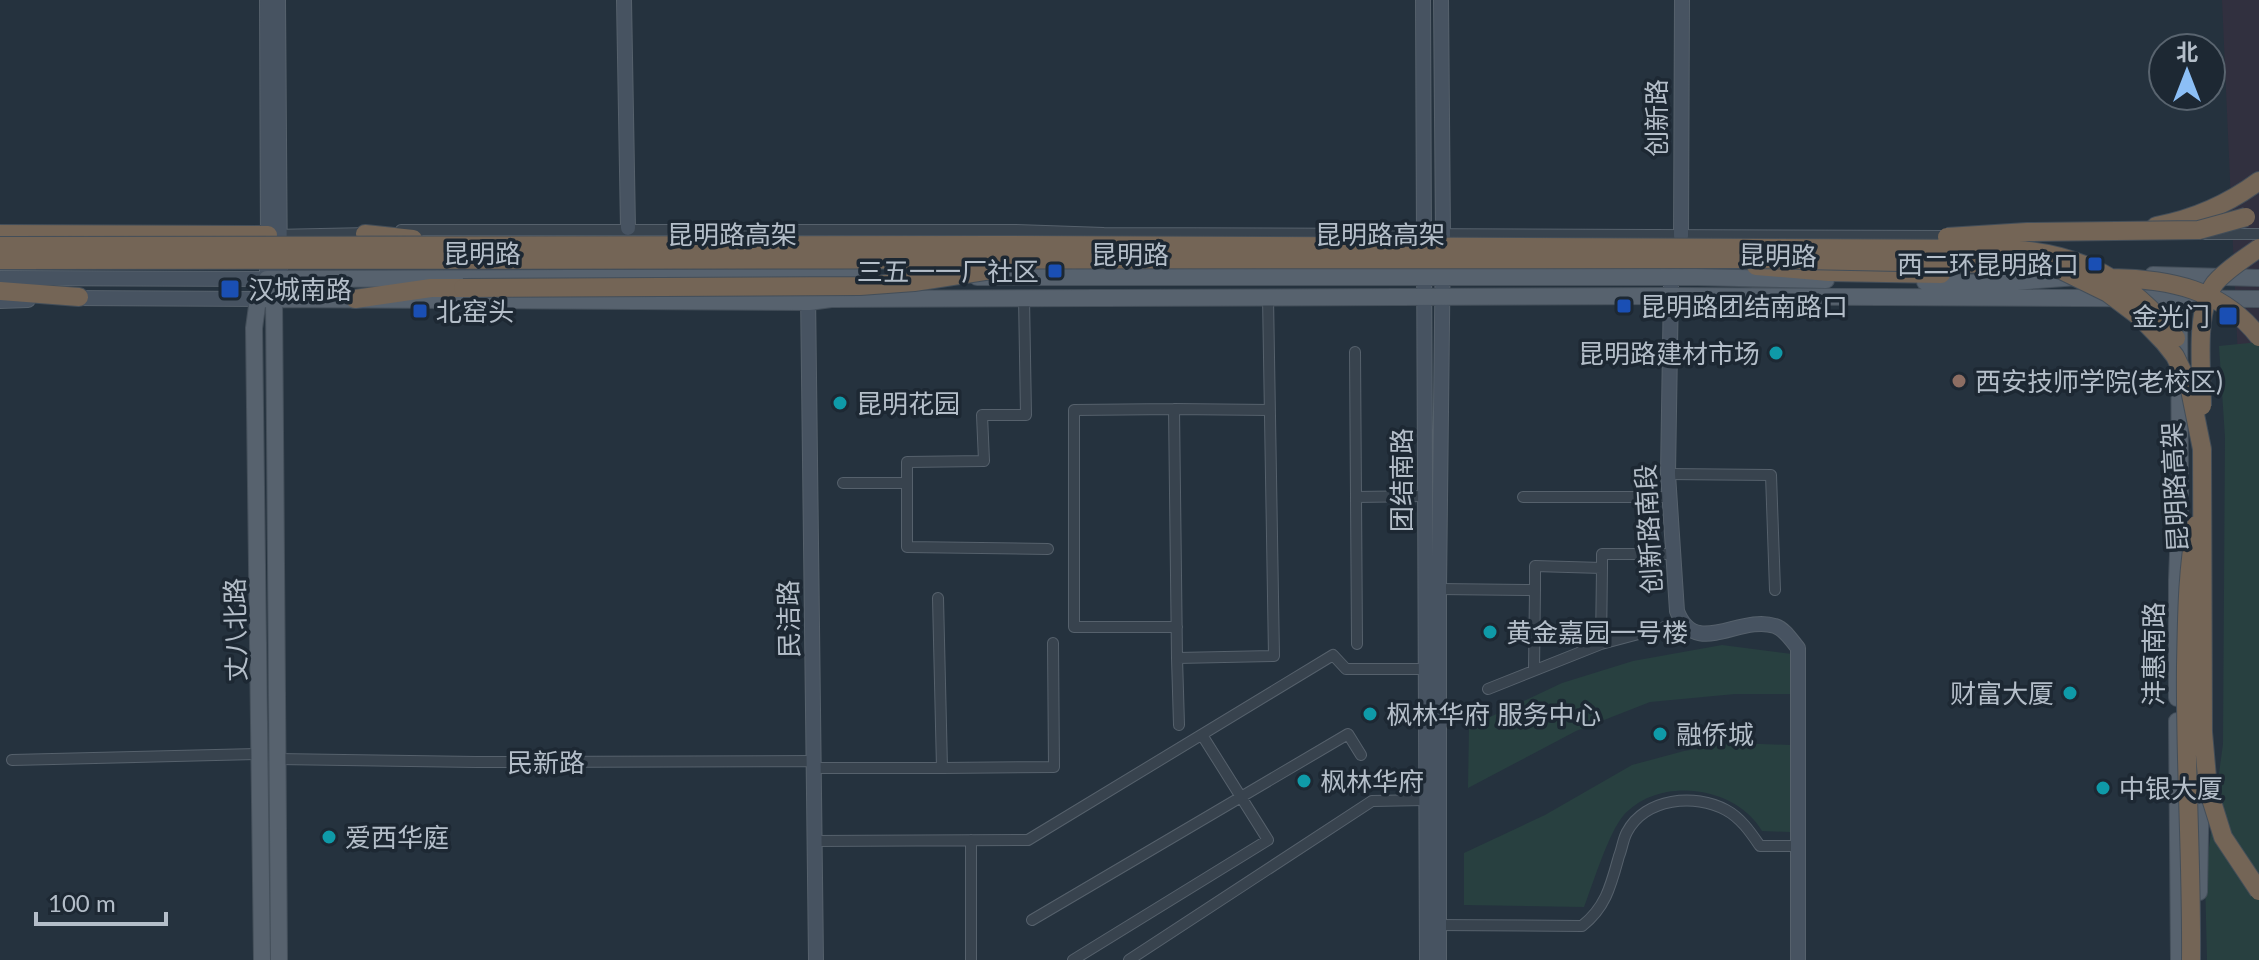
<svg xmlns="http://www.w3.org/2000/svg" width="2259" height="960" viewBox="0 0 2259 960" font-family="Lato,'Noto Sans SC',sans-serif">
  <style>
    .medical { fill: #31303f }
    .green { fill: #284040 }
    .lines { fill: none; stroke-linecap: round; stroke-linejoin: round }
    .street-casing { stroke: #56616c; stroke-width: 12 }
    .secondary-casing { stroke: #56616c; stroke-width: 16 }
    .primary-casing { stroke: #444f5a; stroke-width: 18 }
    .highway-casing { stroke: #434e59; stroke-width: 20 }
    .street { stroke: #38434e; stroke-width: 10 }
    .secondary { stroke: #475361; stroke-width: 14 }
    .primary { stroke: #57626e; stroke-width: 16 }
    .highway { stroke: #746556; stroke-width: 18 }
    .highway-bridge-casing { stroke: #434e59; stroke-width: 20; stroke-linecap: butt }
    .highway-bridge { stroke: #746556; stroke-width: 18 }
    .transit-dot { fill: #1a4fb4; stroke: #1d2833; stroke-width: 3 }
    .culture-dot { fill: #0f9aa8; stroke: #1d2833; stroke-width: 3 }
    .education-dot { fill: #8d6e63; stroke: #1d2833; stroke-width: 3 }
    .labels { text-anchor: middle; dominant-baseline: central; stroke-width: 7; stroke-linejoin: round; paint-order: stroke }
    .street-label { font-size: 26px; fill: #b4bec9; stroke: #1d2833 }
    .poi-label { font-size: 26px; fill: #b4bec9; stroke: #1d2833; text-anchor: start }
  </style>
  <rect width="100%" height="100%" fill="#25323e"/>
  <path class="medical" d="M2222 0H2259V406L2240 404Z"/>
  <path class="green" d="M2259 342V960H2207L2205 877 2223 744 2225 437 2219 346Z
    M1722 645 1792 654 1793 694H1735L1650 702 1576 731 1468 788 1469 727 1562 683 1633 661Z
    M1734 743 1790 745V832L1762 831C1736 786 1659 775 1623 816 1608 834 1593 884 1584 907L1464 905V853L1545 815 1632 765 1684 751Z"/>
  <g class="lines">
    <g class="street-casing">
      <path id="street" d="M401 230H1016L1104 233 1949 236
        M2205 234H2259
        M273 235 369 233
        M1268 297 1274 656 1177 658 1174 409 1270 410
        M1024 298 1026 415H982L984 461 907 462V547L1048 549
        M1355 352 1356 497
        M1174 409 1074 410V627H1177
        M1668 474 1771 475 1775 590
        M843 483H907
        M1523 497H1670
        M1439 589 1535 590V566L1602 568V554H1674
        M1357 644 1356 497 1425 496
        M1601 644 1602 568
        M1177 658 1179 725
        M1534 669 1535 590
        M1488 689 1601 644 1665 627
        M278 759 476 762 813 761
        M12 760 261 754
        M813 768H942L938 598
        M942 768 1054 767 1053 643
        M814 841 1028 840 1333 655 1346 669H1426
        M1032 920 1348 734 1361 755
        M1434 925 1582 926C1606 907 1611 885 1619 856 1622 849 1623 839 1627 832 1645 798 1695 793 1726 810 1741 818 1751 833 1760 846H1798
        M971 960V840
        M1073 960 1268 840 1202 735
        M1129 960 1372 801 1425 800"/>
    </g>
    <g class="secondary-casing">
      <path id="secondary" d="M267 0 268 244
        M278 0 280 278
        M624 0 628 228
        M1423 0 1427 960
        M1681 236 1682 0
        M0 278 267 279V268
        M1671 285 1668 474 1677 611C1695 659 1740 614 1775 626 1785 629 1791 640 1798 648V960
        M808 293 816 960
        M72 298 258 299
        M0 301 28 300
        M1439 960V589L1443 234 1441 0"/>
    </g>
    <g class="primary-casing">
      <path id="primary" d="M2153 275 2259 278
        M977 277H1697L1826 280
        M1925 282 2001 283 2077 277
        M277 290 274 299 279 960
        M258 299 809 302 831 299 1670 296 2259 299
        M2177 698V580L2180 502 2179 300
        M2177 721 2179 960
        M2199 892 2201 775
        M262 960 254 328 258 299 267 279 858 277"/>
    </g>
    <g class="highway-casing">
      <path id="highway" d="M2156 226C2194 219 2228 204 2259 181
        M0 234 268 235
        M365 234 413 239
        M1756 266 1829 272 1941 274
        M0 291 79 297
        M355 299 431 288H463"/>
    </g>
    <use href="#street" class="street"/>
    <use href="#secondary" class="secondary"/>
    <use href="#primary" class="primary"/>
    <use href="#highway" class="highway"/>
    <g class="highway-bridge-casing">
      <path id="highway-bridge" d="M1947 237 2027 232 2199 230 2246 217
        M0 246 1013 245 2007 249C2081 253 2131 280 2176 338
        M0 260 1752 259 2041 265 2061 270 2108 293 2140 317 2164 342 2175 356 2189 385 2202 449 2203 732 2208 789 2223 837 2259 891
        M2112 278C2169 279 2222 289 2259 337
        M463 288 860 286 914 282 991 270
        M2202 406C2202 371 2194 311 2215 283 2227 269 2244 259 2259 248
        M2191 960C2192 862 2185 764 2186 666 2187 619 2187 572 2196 525"/>
    </g>
    <use href="#highway-bridge" class="highway-bridge"/>
  </g>
  <g class="transit-dot">
    <rect x="2087" y="256" width="16" height="16" rx="4"/>
    <rect x="1047" y="263" width="16" height="16" rx="4"/>
    <rect x="220" y="279" width="20" height="20" rx="4"/>
    <rect x="1616" y="298" width="16" height="16" rx="4"/>
    <rect x="412" y="303" width="16" height="16" rx="4"/>
    <rect x="2218" y="306" width="20" height="20" rx="4"/>
  </g>
  <g class="culture-dot">
    <circle cx="1776" cy="353" r="8"/>
    <circle cx="840" cy="403" r="8"/>
    <circle cx="1490" cy="632" r="8"/>
    <circle cx="2070" cy="693" r="8"/>
    <circle cx="1370" cy="714" r="8"/>
    <circle cx="1660" cy="734" r="8"/>
    <circle cx="1304" cy="781" r="8"/>
    <circle cx="2103" cy="788" r="8"/>
    <circle cx="329" cy="837" r="8"/>
  </g>
  <circle class="education-dot" cx="1959" cy="381" r="8"/>
  <g class="labels">
    <g class="street-label">
      <text transform="translate(1656 118) rotate(-90)">创新路</text>
      <text x="732" y="234">昆明路高架</text>
      <text x="1380" y="234">昆明路高架</text>
      <text x="482" y="253">昆明路</text>
      <text x="1130" y="254">昆明路</text>
      <text transform="translate(1778 255) rotate(1)">昆明路</text>
      <text transform="translate(1401 480) rotate(-90)">团结南路</text>
      <text transform="translate(2174 487) rotate(-93)">昆明路高架</text>
      <text transform="translate(1648 529) rotate(-93)">创新路南段</text>
      <text transform="translate(788 619) rotate(-91)">民洁路</text>
      <text transform="translate(235 630) rotate(-91)">丈八北路</text>
      <text transform="translate(2153 654) rotate(-90)">沣惠南路</text>
      <text x="546" y="762">民新路</text>
    </g>
    <g class="poi-label">
      <text x="2079" y="264" text-anchor="end">西二环昆明路口</text>
      <text x="1039" y="271" text-anchor="end">三五一一厂社区</text>
      <text x="248" y="289">汉城南路</text>
      <text x="1640" y="306">昆明路团结南路口</text>
      <text x="436" y="311">北窑头</text>
      <text x="2210" y="316" text-anchor="end">金光门</text>
      <text x="1760" y="353" text-anchor="end">昆明路建材市场</text>
      <text x="1975" y="381">西安技师学院(老校区)</text>
      <text x="856" y="403">昆明花园</text>
      <text x="1506" y="632">黄金嘉园一号楼</text>
      <text x="2054" y="693" text-anchor="end">财富大厦</text>
      <text x="1386" y="714">枫林华府 服务中心</text>
      <text x="1676" y="734">融侨城</text>
      <text x="1320" y="781">枫林华府</text>
      <text x="2119" y="788">中银大厦</text>
      <text x="345" y="837">爱西华庭</text>
    </g>
  </g>
  <g transform="translate(2187 72)"><circle r="38" fill="#1d2833" stroke="#59646f" stroke-width="2"/>
  <path d="M0-6L14 30L0 20L-14 30Z" fill="#8cbff6"/>
  <text y="-12" font-size="22" font-weight="bold" text-anchor="middle" fill="#b4bec9">北</text>
  </g>
  <path d="M36 912v12h130v-12" fill="none" stroke="#b4bec9" stroke-width="4"/>
  <text x="48" y="912" font-size="24" fill="#b4bec9" stroke="#1d2833" stroke-width="6" paint-order="stroke">100 m</text>
</svg>
